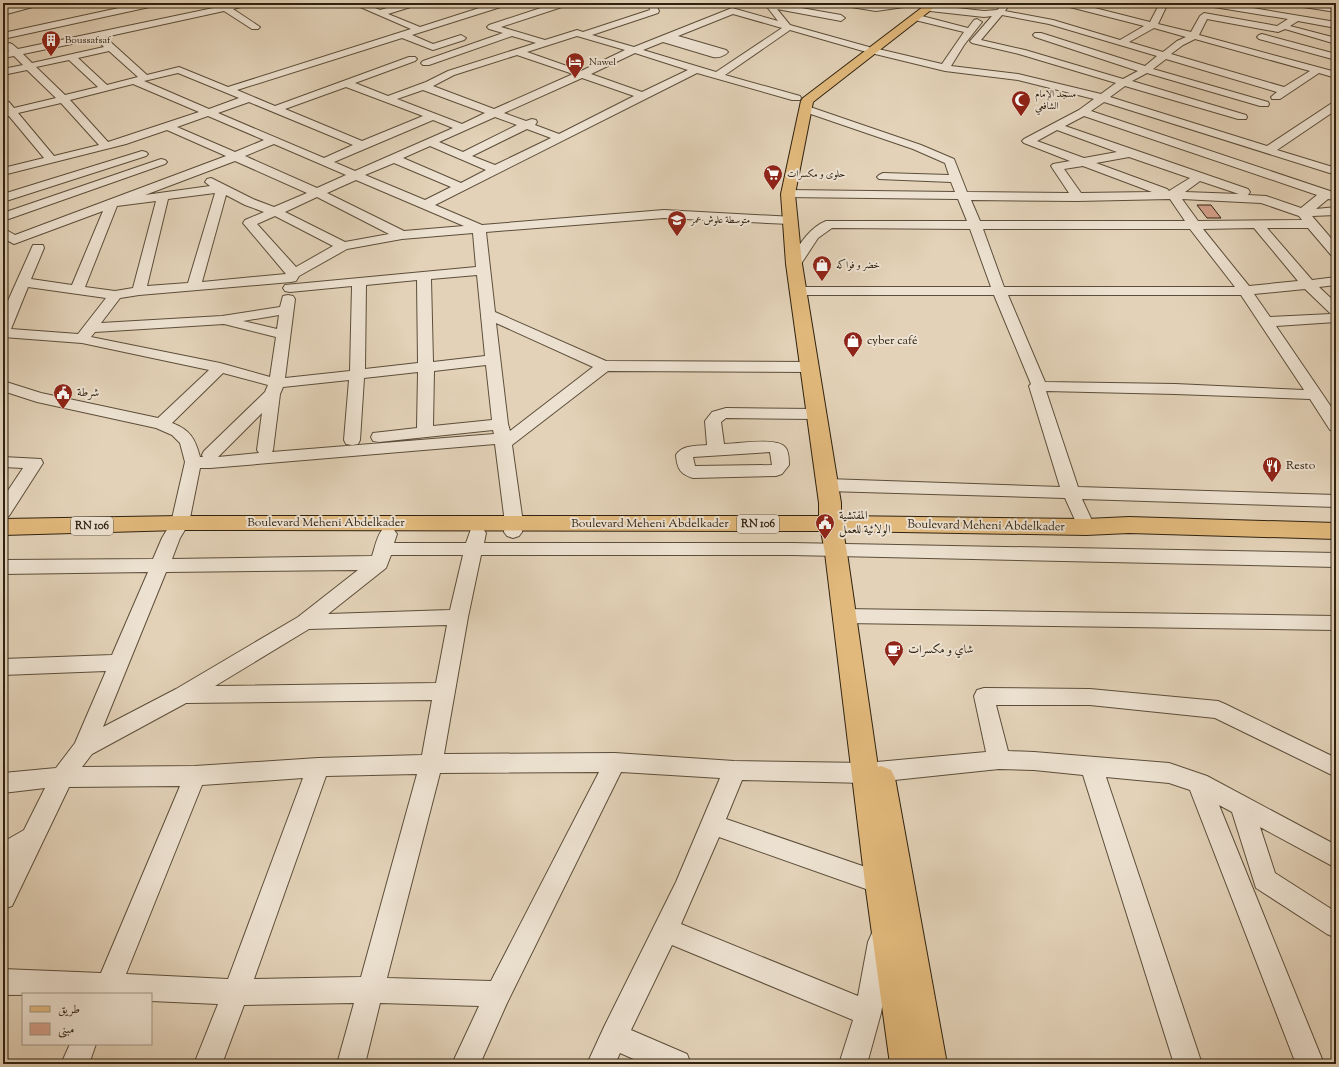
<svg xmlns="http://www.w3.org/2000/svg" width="1339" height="1067" viewBox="0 0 1339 1067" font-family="'Sorts Mill Goudy',Amiri,serif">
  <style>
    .building { fill: #d5a18c; stroke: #2f2210 }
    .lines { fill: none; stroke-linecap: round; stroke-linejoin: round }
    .minor-casing { stroke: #5c4e3a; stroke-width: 2 }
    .major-casing { stroke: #2f2210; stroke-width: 2 }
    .minor { fill: #ede2d1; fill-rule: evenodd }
    .major { fill: #e2b97c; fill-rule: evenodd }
    .labels { text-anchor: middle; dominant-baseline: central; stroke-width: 4; stroke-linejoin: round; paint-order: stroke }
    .far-poi-label { font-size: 10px; fill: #2f2210; stroke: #ede2d1; text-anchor: start }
    .shield { fill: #ede2d1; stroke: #685c4a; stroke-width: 1 }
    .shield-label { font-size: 11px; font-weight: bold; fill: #2f2210 }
    .poi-label { font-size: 12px; fill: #2f2210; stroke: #ede2d1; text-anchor: start }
    .street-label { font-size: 12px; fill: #2f2210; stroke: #ede2d1 }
  </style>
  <rect width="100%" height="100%" fill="#e3d2b8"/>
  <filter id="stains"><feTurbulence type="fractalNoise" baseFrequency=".005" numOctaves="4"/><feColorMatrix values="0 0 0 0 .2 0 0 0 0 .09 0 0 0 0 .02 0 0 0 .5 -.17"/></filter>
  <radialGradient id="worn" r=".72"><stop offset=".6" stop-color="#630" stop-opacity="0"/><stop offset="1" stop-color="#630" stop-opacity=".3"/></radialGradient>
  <path class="building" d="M1197 205H1211L1221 218H1207Z"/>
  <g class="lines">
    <g class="minor-casing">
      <path id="minor" d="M27 3H41L40 5 3 15V9Z
        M142 3H158L154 6 3 39V33Z
        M216 3H224L227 5 250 3 249 5 233 9 260 27 258 29H252L224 11 105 37 147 75 179 67 228 87 411 29 351 3H363L380 10 405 3H418L417 5 388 14 420 27 495 3H508L507 5 412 35 433 44 461 35 466 38 464 40 433 50 402 38 237 90 275 106 409 57H415L417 59 415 61 355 83 388 96 426 82 448 71 536 43 512 36 429 65H423L421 63 423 61 503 33 489 29 487 27 489 25 556 3H569L568 5 501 27 545 40 577 30 583 32 650 10 649 7 650 5H656L659 11 658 13 592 35 634 47 732 8 778 21 764 3H773L841 15 845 18 841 21 777 9 790 25 869 47 871 49 874 48 942 64 964 32 915 20 914 18 915 16 918 15 968 28 974 20 977 19 982 22 964 45 951 66 1018 74 1101 94 1116 83 1019 54 972 43 970 41 972 39 992 16 984 17 930 11 926 8 930 5 984 11 997 10 1003 5 1007 8 1005 11 1053 20 1120 40 1144 26 1062 5 1061 3H1075L1150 22 1160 3H1168L1158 24 1191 32 1200 16 1204 13 1277 26 1288 19 1208 6 1204 3H1223L1336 22V28L1298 21 1290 26 1336 38V44L1285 29 1278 32 1207 19 1199 35 1336 72V78L1319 73 1280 99H1272L1271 97 1277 92 1166 59 1153 69 1268 102 1269 104 1268 106H1260L1147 73 1132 81 1246 115 1247 117 1246 119H1238L1125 86 1110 97 1267 146 1332 103 1336 102V110L1277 150 1336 168V175L1104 102 1091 111 1336 193V200L1328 199 1316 209 1336 207V215L1312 216 1336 244V256L1331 255 1308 228H1267L1312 280 1336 277V285L1319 287 1336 303V322L1276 326 1336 414V431L1330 430 1310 399 1175 394 1046 391 1078 487 1336 495V507L1082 499 1095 527 1092 531 1086 533 1080 531 1065 498 827 491 821 489 818 485 821 481 827 479 1060 487 1029 386 1031 384 994 295H798L793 294 791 291 793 288 798 287H991L970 229 832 228 818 238 799 267H789L787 264C798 248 807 229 826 221H967L958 199 784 197 782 194 784 191 788 190 955 192 951 182 879 179 877 177 879 175 883 173 949 175 945 163 913 149 802 111 801 109 802 107H810L921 145 954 159 967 192 1069 193 1051 166 1053 164 1070 161 1024 143 1022 141 1024 139 1079 110 1094 99 1018 80 945 71 871 53 869 51H863L790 30 725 75 800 96 801 98 800 100H792L697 73 435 205 482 225 664 210 794 217 796 220 794 223 790 224 664 218 486 232 495 312 606 361 810 362 815 364 818 367 815 370 810 372 608 371 512 445 523 523 522 532 519 536 513 538 507 536 504 532 505 523 495 444 210 468H200L189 523 180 538 172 559 372 556C375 548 376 538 382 530L388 528 394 530 397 534 394 543H466L471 529 477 527 483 529 486 533 484 543H792L1336 553V567L792 555H481L468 617 444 754 615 753 734 761 866 763 986 752 974 696 977 690 984 688 1090 689 1218 701 1225 704 1336 758V777L1215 718 1090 705H996L1008 751 1034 752 1169 763 1207 776 1336 845V868L1260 827 1275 873 1336 912V938L1327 934 1256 888 1232 812 1219 805 1324 1064H1296L1190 790 1169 783 1106 777 1202 1064H1174L1083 775 1034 770 999 769 866 783 742 780 726 819 880 872 889 875 892 883 889 891 880 894 719 837 681 924 858 996 868 942 872 933 881 930 890 933 894 942 881 1013 867 1064H839L853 1020 672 945 631 1030 687 1054 691 1064H645L620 1053 615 1064H587L604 1027 676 882 720 778 621 772 507 1003 480 1064H452L479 1006 380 1003 365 1064H337L354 1003 244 1005 222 1064H194L218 1004 151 1001V994L3 995V969L101 973 180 786 69 787 12 906 3 909V872L7 864 3 866V842L24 830 45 788 3 793V773L56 768 75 743 106 671 3 675V659L112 655 148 572 3 574V560L153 559 162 538 171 523 185 462 180 443 172 435 156 428 37 402 3 391V381L41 393 158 418 209 370 82 343 3 337V312L33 245H43L44 248 31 279 72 285 103 211 14 244 3 238V228L15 235 226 156 167 130 126 144 3 175V168L44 158 9 116 3 117V111L5 110 3 108V101L9 102 14 108 56 98 27 70 3 75V69L23 65 14 56 3 58V52L9 51 4 46 9 43 12 44 18 49 218 7ZM733 14 782 28 716 72 643 50 663 42 713 57C718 58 725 56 728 52L726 50 678 36ZM1002 15 1049 24 1157 56 1145 66 1041 33H1035L1033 35 1035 37 1138 71 1123 79 1025 50 981 40ZM1154 28 1186 37 1177 41 1163 52 1129 42ZM577 36 625 50 581 71 527 52ZM96 39 104 47 32 63 23 54ZM1195 39 1310 71 1284 87 1171 54 1183 45ZM109 51 138 77 107 85 78 58ZM635 53 688 70 642 92 591 74ZM517 55 573 74 494 109 433 86 454 75ZM69 60 98 87 65 95 36 67ZM178 73 239 98 209 109 144 81ZM582 78 634 96 559 134 535 125 537 122 536 120 532 119 526 121 504 113ZM133 84 199 112 108 142 70 100ZM346 87 423 116 362 141 285 109ZM423 90 485 113 462 124 397 99ZM249 102 353 145 324 158 218 113ZM61 103 99 145 54 156 18 113ZM208 116 264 140 235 152 177 127ZM1084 116 1317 195 1301 208 1266 196 1248 195 1250 192 1248 189 1065 126ZM495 117 517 125 463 152 439 142ZM433 120 453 128 355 171 334 162ZM527 129 551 138 495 165 472 156ZM1057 130 1117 152 1084 158 1037 141ZM274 144 346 175 317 188 245 156ZM430 146 486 170 461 183 403 158ZM1129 157 1190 178 1169 191 1167 189 1096 163ZM235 161 307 193 274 207 253 199 211 178 207 179 205 182 210 186 145 195ZM394 163 451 187 425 200 365 175ZM1083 166 1152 192 1081 193 1064 169ZM356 180 464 226 404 231 327 193ZM1200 181 1239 194 1185 192ZM215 193 188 283 147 286 168 199ZM226 195 245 205 264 212 245 220 243 223 286 274 202 282ZM317 197 389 234 345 242 285 212ZM1170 199 1185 221H980L971 200 1077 201ZM1182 199 1261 203 1299 216 1302 220 1198 221ZM156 201 133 288 115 291 85 287 117 206ZM275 216 333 246 296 267 257 224ZM1254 228 1298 281 1249 286 1203 229ZM983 229H1190L1235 287H1004ZM473 233 476 267 285 285 283 288 285 291 290 292 352 286 350 371 285 378 295 299 293 296 288 295 283 296 280 307 222 316 101 323 120 298 139 295 291 282 296 281 299 276 347 249 402 239ZM477 275 485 356 433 362 431 279ZM417 280 418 363 365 369 366 285ZM28 287 106 298 78 334 11 329ZM1305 289 1331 314 1270 317 1254 294ZM1008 295H1241L1304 390 1175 384 1045 382ZM279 315 277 329 243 321ZM496 323 593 367 510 431 508 424ZM224 324 276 337 270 377 220 363 91 337 95 332ZM486 365 492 420 433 426 434 371ZM418 372 417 428 373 433 371 437 373 441 379 442 493 430 494 434 272 452 273 450 280 394 283 387 349 380 344 440 346 444 352 445 358 444 360 440 364 378ZM223 373 268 385 265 392 204 451 202 455 203 457H200C195 438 190 430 172 423ZM262 413 257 450 259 453 218 457ZM391 555H463L450 610 328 614 386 568ZM358 570 298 617 176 689 103 727 166 572ZM447 625 436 683 215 686 309 629ZM432 700 422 755 318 758 195 766 82 767 92 754 186 703ZM599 772 491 981 387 978 440 773ZM417 774 361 977 254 979 326 776ZM303 778 228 979 126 974 202 785Z
        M841 3H861L876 5 893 3H915L911 6 876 11 845 6Z
        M1293 3H1314L1336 6V12L1297 6Z
        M1262 34 1336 54V60L1259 39 1257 37 1259 35Z
        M142 151 146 152 148 154 146 156 3 202V194Z
        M161 159 165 160 167 162 165 164 3 221V213Z
        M726 408 816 409 822 411 824 414 822 417 816 419 726 418 721 422 724 444C737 444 776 437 785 447 789 451 789 460 789 465L782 474 776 476 693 478C680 474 677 468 676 455 682 445 696 446 707 445L705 421 712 412ZM770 452 772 465 695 466 693 457Z
        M3 457 41 459 43 463 9 516 3 518V498L23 468 3 467Z
        M844 609 1336 616V630L844 623 837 621 834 616 837 611Z
        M70 1044H96L89 1064H61Z"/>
    </g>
    <g class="major-casing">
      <path id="major" d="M928 3H940L813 102 795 194 802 264 841 503V516L1086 519 1129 517 1336 523V539L1129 533 1086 535 843 531 847 553 878 767 881 766 891 770 895 778 947 1064H890L865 883 825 553 821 531 180 530 3 535V519L180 516H819V503L786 264 781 194 801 101 803 98Z"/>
    </g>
    <use href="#minor" class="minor"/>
    <use href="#major" class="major"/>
  </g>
  <defs>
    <g id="building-pin" transform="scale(1)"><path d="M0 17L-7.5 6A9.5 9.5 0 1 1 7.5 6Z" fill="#8f2418" stroke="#ede2d1"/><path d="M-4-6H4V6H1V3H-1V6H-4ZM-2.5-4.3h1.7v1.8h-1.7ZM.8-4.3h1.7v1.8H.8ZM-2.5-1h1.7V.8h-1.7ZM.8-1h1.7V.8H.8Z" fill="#fff"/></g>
    <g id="hotel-pin" transform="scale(1)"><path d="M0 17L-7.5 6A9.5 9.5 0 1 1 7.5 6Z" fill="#8f2418" stroke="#ede2d1"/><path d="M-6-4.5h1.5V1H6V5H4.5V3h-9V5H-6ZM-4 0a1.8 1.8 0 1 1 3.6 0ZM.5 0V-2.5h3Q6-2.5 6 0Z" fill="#fff"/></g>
    <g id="mosque-pin" transform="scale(1)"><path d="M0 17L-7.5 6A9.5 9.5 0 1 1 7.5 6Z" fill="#8f2418" stroke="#ede2d1"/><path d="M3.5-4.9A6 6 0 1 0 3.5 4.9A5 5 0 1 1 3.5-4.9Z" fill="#fff"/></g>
    <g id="supermarket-pin" transform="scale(1)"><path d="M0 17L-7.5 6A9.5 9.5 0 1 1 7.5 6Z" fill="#8f2418" stroke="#ede2d1"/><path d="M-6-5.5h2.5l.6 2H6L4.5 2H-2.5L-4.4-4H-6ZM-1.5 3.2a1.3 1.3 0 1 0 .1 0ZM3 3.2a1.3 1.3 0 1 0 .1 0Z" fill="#fff"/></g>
    <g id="school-pin" transform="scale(1)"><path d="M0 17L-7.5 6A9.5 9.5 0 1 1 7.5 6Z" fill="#8f2418" stroke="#ede2d1"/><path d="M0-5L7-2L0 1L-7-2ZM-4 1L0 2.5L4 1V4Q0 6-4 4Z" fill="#fff"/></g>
    <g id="shop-pin" transform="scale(1)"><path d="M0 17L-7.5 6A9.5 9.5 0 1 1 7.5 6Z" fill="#8f2418" stroke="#ede2d1"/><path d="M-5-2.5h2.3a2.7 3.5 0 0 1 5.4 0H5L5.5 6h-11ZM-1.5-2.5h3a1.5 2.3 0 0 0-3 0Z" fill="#fff"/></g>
    <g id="civic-pin" transform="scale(1)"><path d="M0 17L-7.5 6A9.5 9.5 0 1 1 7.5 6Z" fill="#8f2418" stroke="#ede2d1"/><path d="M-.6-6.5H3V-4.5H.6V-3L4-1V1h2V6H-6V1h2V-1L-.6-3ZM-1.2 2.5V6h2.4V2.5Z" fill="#fff"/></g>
    <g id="restaurant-pin" transform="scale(1)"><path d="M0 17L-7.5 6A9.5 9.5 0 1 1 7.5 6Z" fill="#8f2418" stroke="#ede2d1"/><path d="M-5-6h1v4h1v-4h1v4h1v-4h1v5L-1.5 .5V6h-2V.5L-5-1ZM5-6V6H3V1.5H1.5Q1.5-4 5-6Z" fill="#fff"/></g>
    <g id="cafe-pin" transform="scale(1)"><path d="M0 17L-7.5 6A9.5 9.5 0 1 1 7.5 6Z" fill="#8f2418" stroke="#ede2d1"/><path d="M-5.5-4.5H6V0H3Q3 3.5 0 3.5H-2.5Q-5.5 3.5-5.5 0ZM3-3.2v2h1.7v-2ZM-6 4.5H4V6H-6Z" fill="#fff"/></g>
  </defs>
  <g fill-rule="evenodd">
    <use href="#building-pin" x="51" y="40"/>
    <use href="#hotel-pin" x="575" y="62"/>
    <use href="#mosque-pin" x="1021" y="100"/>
    <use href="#supermarket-pin" x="773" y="174"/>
    <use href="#school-pin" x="677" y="220"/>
    <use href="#shop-pin" x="822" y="265"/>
    <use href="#shop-pin" x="853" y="341"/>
    <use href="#civic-pin" x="63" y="393"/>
    <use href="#restaurant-pin" x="1272" y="466"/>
    <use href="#civic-pin" x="825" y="523"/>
    <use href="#cafe-pin" x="894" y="650"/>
  </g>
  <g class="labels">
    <g class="far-poi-label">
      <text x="65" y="40">Boussafsaf</text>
      <text x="589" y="62">Nawel</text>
      <text x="1035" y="94">مسجد الإمام<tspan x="1035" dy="12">الشافعي</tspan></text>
      <text x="787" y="174">حلوى و مكسرات</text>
      <text x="691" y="220">متوسطة علوش عمر</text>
      <text x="836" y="265">خضر و فواكه</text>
    </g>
    <g class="shield">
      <rect x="737" y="515" width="42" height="18" rx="3"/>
      <rect x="71" y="517" width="42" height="18" rx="3"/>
    </g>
    <g class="shield-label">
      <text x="758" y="524">RN 106</text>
      <text x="92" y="526">RN 106</text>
    </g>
    <g class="poi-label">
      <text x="867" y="341">cyber café</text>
      <text x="77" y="393">شرطة</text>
      <text x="1286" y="466">Resto</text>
      <text x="839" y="516">المفتشية<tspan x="839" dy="14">الولائية للعمل</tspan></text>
      <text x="908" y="650">شاي و مكسرات</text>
    </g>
    <g class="street-label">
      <text x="326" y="523">Boulevard Meheni Abdelkader</text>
      <text x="650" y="524">Boulevard Meheni Abdelkader</text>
      <text transform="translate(986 526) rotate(1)">Boulevard Meheni Abdelkader</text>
    </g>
  </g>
  <rect width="1339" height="1067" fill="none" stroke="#e3d2b8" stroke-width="16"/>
  <rect x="4" y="4" width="1331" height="1059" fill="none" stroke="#2f2210" stroke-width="2"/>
  <rect x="8" y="8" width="1323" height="1051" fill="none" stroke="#2f2210"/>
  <rect x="22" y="993" width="130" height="52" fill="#ede2d1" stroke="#a19584"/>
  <rect x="30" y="1006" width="20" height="6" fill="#e2b97c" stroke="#a19584"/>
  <text x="58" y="1013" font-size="12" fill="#2f2210">طريق</text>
  <rect x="30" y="1023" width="20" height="12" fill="#d5a18c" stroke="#a19584"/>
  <text x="58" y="1033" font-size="12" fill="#2f2210">مبنى</text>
  <rect width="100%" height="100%" filter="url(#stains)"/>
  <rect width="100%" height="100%" fill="url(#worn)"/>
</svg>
